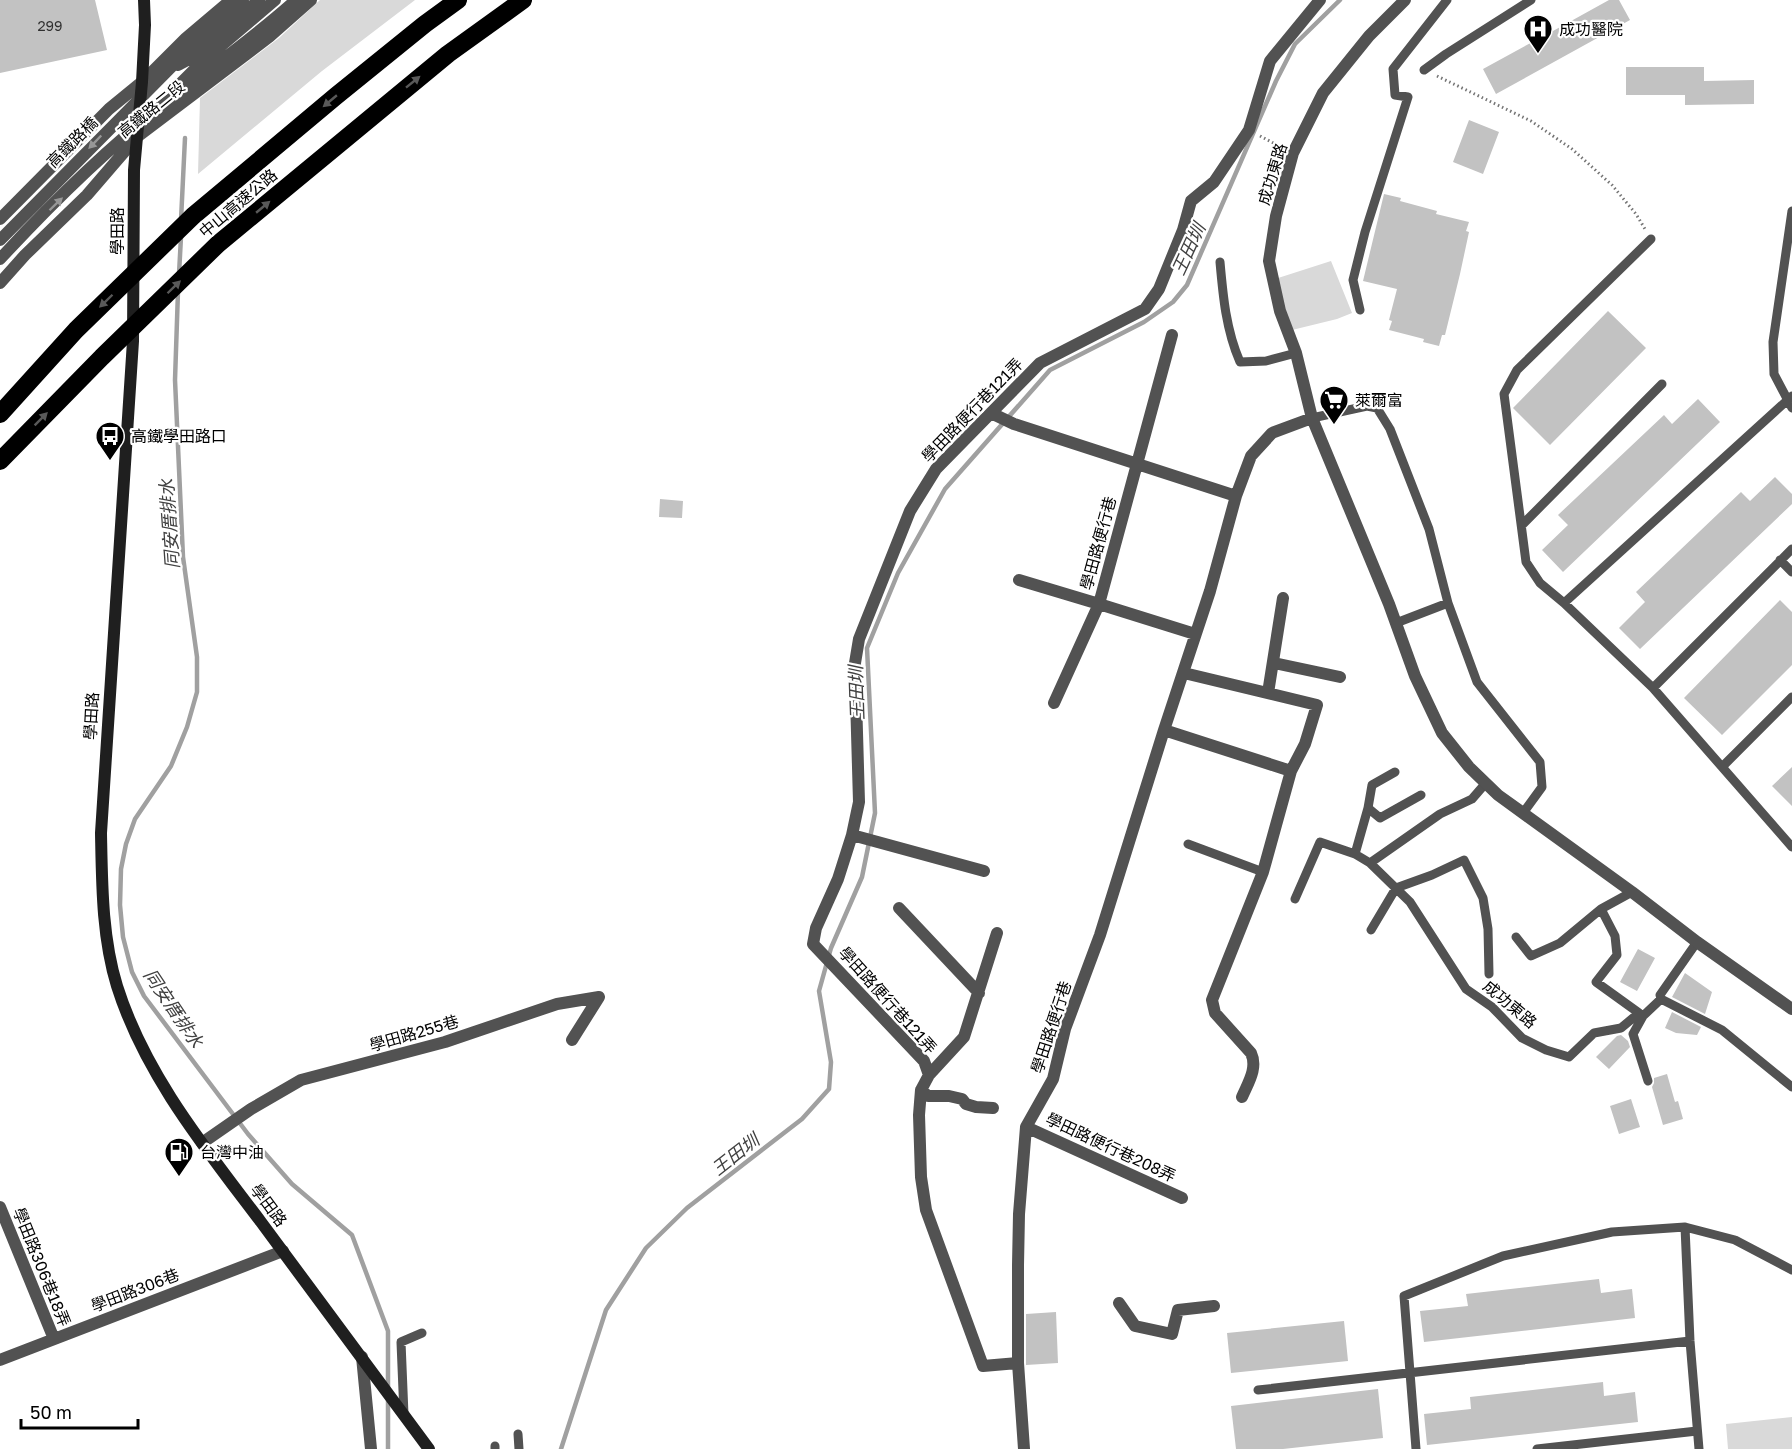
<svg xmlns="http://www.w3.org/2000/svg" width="1792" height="1449" viewBox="0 0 1792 1449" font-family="'Golos Text','Noto Sans TC',sans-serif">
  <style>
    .green { fill: #d9d9d9 }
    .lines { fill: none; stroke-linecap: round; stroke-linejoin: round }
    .stream { stroke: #a0a0a0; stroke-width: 4.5 }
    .building { fill: #c2c2c2 }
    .path { stroke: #747474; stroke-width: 3; stroke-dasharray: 1.5 3; stroke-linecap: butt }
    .lane { stroke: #525252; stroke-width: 9 }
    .street { stroke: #525252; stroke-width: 12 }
    .secondary { stroke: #1f1f1f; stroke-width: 12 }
    .highway { stroke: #000; stroke-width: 18 }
    .oneway { fill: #595959 }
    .oneway2 { fill: #979797 }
    .labels { text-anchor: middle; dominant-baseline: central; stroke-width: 4.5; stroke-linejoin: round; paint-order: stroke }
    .number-label { font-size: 14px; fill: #303030 }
    .poi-label { font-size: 16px; fill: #000; stroke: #fff; text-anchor: start }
    .street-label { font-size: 16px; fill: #000; stroke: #fff }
    .water-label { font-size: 18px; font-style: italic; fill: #414141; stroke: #fff }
  </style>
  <rect width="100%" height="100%" fill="#fff"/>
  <path class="green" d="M320 0H415L322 71 198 174 200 98 279 38Z
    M1331 261 1352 313 1337 319 1292 330 1275 279Z
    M1792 1417V1449H1728L1726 1424Z"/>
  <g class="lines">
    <path class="stream" d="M181 220 185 138
      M179 274 181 237
      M178 291 175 380 183 557 197 657V692L187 727 171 766 135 819 126 844 121 869 120 905 123 937 132 972 144 996 248 1134 292 1184 352 1235 388 1331V1389
      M388 1398V1449
      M561 1449 606 1310 646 1248 687 1208 802 1119 829 1089 831 1062 819 991 831 948 862 877 875 813 867 648 898 573 945 489 1050 370 1144 322 1173 302 1187 285 1276 81 1295 44 1340 0"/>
  </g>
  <path class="building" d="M0 0H95L107 50 0 73Z
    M1609 0H1619L1630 20 1496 94 1483 69 1536 40 1531 31 1548 22 1553 31Z
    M1626 67H1704V81L1754 80V104L1685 105V95H1626Z
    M1469 120 1499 132 1483 174 1453 162Z
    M1384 194 1401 198 1400 201 1437 211 1436 214 1469 222 1466 231 1469 232 1460 274 1445 335H1442L1439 346 1423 342 1424 339 1389 330 1392 321 1389 320 1397 289 1363 281Z
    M1608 311 1646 348 1550 445 1513 408Z
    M1698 399 1720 422 1563 572 1542 550 1568 525 1558 515 1664 415 1672 424Z
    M1775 477 1792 494V504L1640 649 1619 628 1645 602 1636 592 1741 492 1750 501Z
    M660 499 683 501 682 518 659 517Z
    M1780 600 1792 612V665L1722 735 1684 698Z
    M1792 767V806L1772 786Z
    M1638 949 1655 958 1637 991 1620 982Z
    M1685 973 1712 992 1705 1014 1672 997Z
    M1672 1012 1701 1027 1697 1035 1676 1033 1665 1028Z
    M1621 1035 1628 1041 1630 1047 1609 1069 1596 1057 1617 1036Z
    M1667 1074 1675 1102 1678 1101 1683 1119 1663 1125 1652 1087 1654 1083V1078Z
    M1631 1099 1640 1127 1619 1134 1610 1106Z
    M1599 1279 1601 1293 1632 1289 1635 1318 1424 1342 1420 1311 1468 1306 1466 1294Z
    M1056 1312 1058 1363 1026 1365V1314Z
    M1344 1321 1348 1361 1231 1373 1227 1333Z
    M1603 1382 1604 1396 1635 1392 1638 1422 1427 1445 1424 1414 1471 1409 1470 1397Z
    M1378 1389 1383 1438 1283 1449H1236L1231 1406Z"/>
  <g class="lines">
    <path class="path" d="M1437 76 1531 121 1572 149 1612 185 1636 214 1645 229
      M1260 136 1281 147"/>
    <path class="lane" d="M1424 70 1446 54 1531 0
      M1792 211 1773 342 1774 374 1792 408
      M1651 239 1517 370 1504 394 1526 562 1540 583 1564 603 1653 688 1792 847
      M1220 262C1223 296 1226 330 1240 362L1266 361 1296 353
      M1360 310 1353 280 1365 232 1408 97 1395 95 1393 69 1447 0
      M1312 418 1367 406 1377 408 1390 429 1429 529 1448 603 1396 623
      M1522 525 1662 384
      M1780 560 1792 572
      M1448 603 1477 682 1540 762 1542 787 1523 813
      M1564 603 1792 396
      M1653 688 1792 549
      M1723 766 1792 697
      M1485 784 1472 799 1440 814 1370 863 1410 902 1466 989 1492 1007 1522 1038 1546 1050 1569 1057 1594 1033 1621 1028 1639 1013 1643 1016 1661 999 1722 1030 1792 1087
      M1368 808 1380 818 1421 795
      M1188 844 1263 872
      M1355 854 1368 808 1372 785 1395 772
      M1295 899 1320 842 1355 854 1370 863
      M1601 909 1615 936 1617 955 1596 982 1639 1013
      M1371 930 1396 888 1432 875 1464 860 1483 898 1488 929 1489 974
      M1516 937 1531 956 1560 943 1601 909 1632 892
      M1661 999 1660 995 1697 942
      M1643 1016 1633 1034 1648 1081
      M1685 1227 1690 1341 1699 1449
      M1258 1390 1690 1341
      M404 1415 401 1342 422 1333
      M518 1434 519 1449
      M495 1449V1446
      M1416 1449 1404 1296 1503 1256 1612 1232 1685 1227 1735 1240 1792 1270
      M1537 1449 1697 1431"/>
    <path class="street" d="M1405 0 1369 36 1323 93 1293 153 1276 216 1269 261 1280 311 1296 353 1312 418 1389 604 1415 676 1442 733 1469 767 1498 795 1632 892 1697 942 1792 1009
      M178 65 195 56 259 0
      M175 89 202 62 275 0
      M0 219 109 109 142 82 186 38 231 0
      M0 240 192 46 243 0
      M0 259C49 206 106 150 163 105 208 70 254 38 296 0
      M0 283 25 255 87 195 137 137 269 37 311 0
      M1172 335 1099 604 1195 634
      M991 413 1014 424 1236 496
      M1019 580 1099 604 1054 703
      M1274 663 1340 677
      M1184 673 1317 705 1305 744 1291 771
      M1268 693 1283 598
      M1164 730 1291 771 1263 872 1212 1000 1215 1013 1251 1053C1258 1068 1248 1083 1242 1097
      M852 835 984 871
      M899 908 979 993
      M929 1075 964 1037 997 933
      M921 1090 928 1096H949L962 1099 966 1104 976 1107 993 1108
      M1026 1127 1182 1198
      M202 1143 251 1109 301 1080 445 1042 557 1004 599 997 572 1040
      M0 1207 54 1339
      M1119 1303 1135 1326 1172 1334 1178 1310 1214 1306
      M362 1357 371 1449
      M0 1360 283 1251
      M1018 1363 983 1366 926 1210 921 1177 919 1115 921 1090 929 1075 924 1061 813 944 816 928 838 879 852 835 859 802 855 663 859 639 910 511 936 469 1040 363 1145 309 1159 289 1183 230 1191 201 1214 182 1249 130 1270 61 1320 0
      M1024 1449 1018 1363V1265L1019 1214 1026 1127 1053 1079 1065 1029 1100 935 1164 730 1210 591 1236 496 1251 456 1272 433 1312 418"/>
    <path class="secondary" d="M144 0 145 25 142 82 134 170 133 341 101 833C102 885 102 937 117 986 145 1075 206 1149 261 1222 317 1297 373 1373 429 1449"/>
    <path class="highway" d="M0 414 76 330 193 216 336 96 425 24 458 0
      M0 461 102 357 218 244 448 54 523 0"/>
  </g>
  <defs><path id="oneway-solid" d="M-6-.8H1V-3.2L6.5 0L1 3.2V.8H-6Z" transform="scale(1.5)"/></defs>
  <g class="oneway">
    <use href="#oneway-solid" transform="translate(413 82) rotate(-39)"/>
    <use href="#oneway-solid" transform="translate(330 101) rotate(140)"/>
    <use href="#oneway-solid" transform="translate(263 207) rotate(-40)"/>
    <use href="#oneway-solid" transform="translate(174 287) rotate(-44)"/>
    <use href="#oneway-solid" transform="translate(106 301) rotate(136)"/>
    <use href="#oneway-solid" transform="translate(41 419) rotate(-45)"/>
  </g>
  <g class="oneway2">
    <use href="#oneway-solid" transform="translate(95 142) rotate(134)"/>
    <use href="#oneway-solid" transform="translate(56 204) rotate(-44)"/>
  </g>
  <defs>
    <g id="hospital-pin" transform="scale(1.5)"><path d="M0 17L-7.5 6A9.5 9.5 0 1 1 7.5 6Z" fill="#000" stroke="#fff"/><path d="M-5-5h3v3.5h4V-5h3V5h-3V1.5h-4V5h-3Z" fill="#fff"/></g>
    <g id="supermarket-pin" transform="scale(1.5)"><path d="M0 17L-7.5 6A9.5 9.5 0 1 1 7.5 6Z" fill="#000" stroke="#fff"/><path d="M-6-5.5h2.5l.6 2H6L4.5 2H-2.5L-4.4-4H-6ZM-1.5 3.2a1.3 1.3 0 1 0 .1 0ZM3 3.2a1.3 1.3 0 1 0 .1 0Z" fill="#fff"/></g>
    <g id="bus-pin" transform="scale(1.5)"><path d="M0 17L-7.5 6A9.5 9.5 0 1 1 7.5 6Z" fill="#000" stroke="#fff"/><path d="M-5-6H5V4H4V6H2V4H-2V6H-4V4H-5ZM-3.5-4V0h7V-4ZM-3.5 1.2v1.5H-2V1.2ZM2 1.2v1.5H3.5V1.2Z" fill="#fff"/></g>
    <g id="fuel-pin" transform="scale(1.5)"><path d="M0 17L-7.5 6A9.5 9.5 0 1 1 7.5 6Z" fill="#000" stroke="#fff"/><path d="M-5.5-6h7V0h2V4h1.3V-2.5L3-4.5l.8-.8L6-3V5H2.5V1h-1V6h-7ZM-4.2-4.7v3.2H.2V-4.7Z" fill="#fff"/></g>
  </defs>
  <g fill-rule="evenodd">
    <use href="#hospital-pin" x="1538" y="29"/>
    <use href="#supermarket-pin" x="1334" y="400"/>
    <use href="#bus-pin" x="110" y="436"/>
    <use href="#fuel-pin" x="179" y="1152"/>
  </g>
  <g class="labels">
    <g class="number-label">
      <text x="50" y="25">299</text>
    </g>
    <g class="poi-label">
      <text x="1559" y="29">成功醫院</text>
      <text x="1355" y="400">萊爾富</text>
      <text x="131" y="436">高鐵學田路口</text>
      <text x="200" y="1152">台灣中油</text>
    </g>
    <g class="street-label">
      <text transform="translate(151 109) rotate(-39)">高鐵路二段</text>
      <text transform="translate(72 142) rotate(-45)">高鐵路橋</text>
      <text transform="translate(1272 174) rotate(-73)">成功東路</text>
      <text transform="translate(238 203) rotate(-40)">中山高速公路</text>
      <text transform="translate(117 231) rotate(-90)">學田路</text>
      <text transform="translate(972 410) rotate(-46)">學田路便行巷121弄</text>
      <text transform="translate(1098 543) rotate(-75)">學田路便行巷</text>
      <text transform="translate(91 716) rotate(-87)">學田路</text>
      <text transform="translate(888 1000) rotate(48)">學田路便行巷121弄</text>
      <text transform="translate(1510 1004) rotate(40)">成功東路</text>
      <text transform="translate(1051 1027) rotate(-72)">學田路便行巷</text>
      <text transform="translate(414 1033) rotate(-16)">學田路255巷</text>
      <text transform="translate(1111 1147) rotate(25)">學田路便行巷208弄</text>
      <text transform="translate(269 1205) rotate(53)">學田路</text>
      <text transform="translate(42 1267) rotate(68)">學田路306巷18弄</text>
      <text transform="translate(135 1290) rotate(-21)">學田路306巷</text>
    </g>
    <g class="water-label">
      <text transform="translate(1188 249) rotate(-65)">王田圳</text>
      <text transform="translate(169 524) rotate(-94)">同安厝排水</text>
      <text transform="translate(856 693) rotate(-92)">王田圳</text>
      <text transform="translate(174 1008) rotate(56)">同安厝排水</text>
      <text transform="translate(735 1154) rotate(-38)">王田圳</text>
    </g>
  </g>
  <path d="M21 1419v9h117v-9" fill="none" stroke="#000000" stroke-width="3"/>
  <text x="30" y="1419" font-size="18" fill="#000000" stroke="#ffffff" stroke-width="4.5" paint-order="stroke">50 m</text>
</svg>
